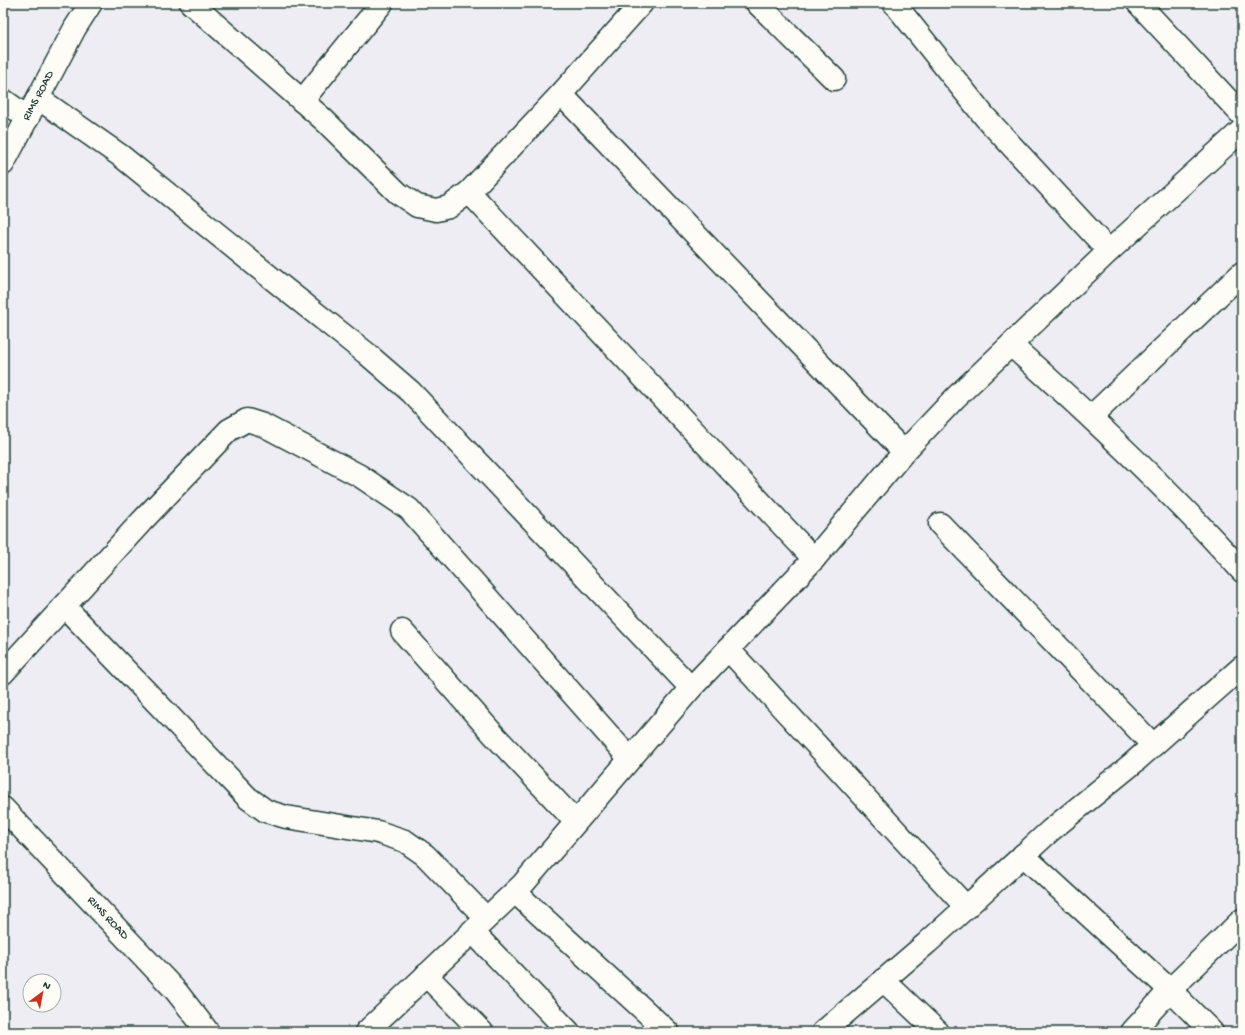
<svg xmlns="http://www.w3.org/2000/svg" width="1245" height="1035" viewBox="0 0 1245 1035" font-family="'Gochi Hand',sans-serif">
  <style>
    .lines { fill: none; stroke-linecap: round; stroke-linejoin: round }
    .minor-casing { stroke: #1f3d34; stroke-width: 25 }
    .minor { stroke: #fdfcf7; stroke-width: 22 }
    .labels { text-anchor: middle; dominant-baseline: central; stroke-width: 3; stroke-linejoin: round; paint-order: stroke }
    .street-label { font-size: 12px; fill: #1f3d34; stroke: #fdfcf7 }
  </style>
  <rect width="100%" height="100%" fill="#ededf3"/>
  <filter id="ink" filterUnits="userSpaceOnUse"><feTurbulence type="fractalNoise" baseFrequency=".025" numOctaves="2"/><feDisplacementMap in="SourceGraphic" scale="8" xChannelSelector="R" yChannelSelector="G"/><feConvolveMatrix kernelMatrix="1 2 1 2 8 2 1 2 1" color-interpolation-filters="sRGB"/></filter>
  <g filter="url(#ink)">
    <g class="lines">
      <g class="minor-casing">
        <g id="minor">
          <path d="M191 3 324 120 398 193 417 206 436 210 449 207 469 192 561 94 642 3"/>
          <path d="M757 3 834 79"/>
          <path d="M894 3 985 117 1109 251"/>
          <path d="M1138 3 1242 115"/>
          <path d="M561 94 904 452"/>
          <path d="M38 98 121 156 285 289 366 353 411 392 691 688"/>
          <path d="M3 100 28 118"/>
          <path d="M302 101 382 3"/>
          <path id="s1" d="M3 164 75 28 91 3"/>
          <path d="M469 192 814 559"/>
          <path d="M1011 345C1091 416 1170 490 1242 571"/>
          <path d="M1091 417 1242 273"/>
          <path d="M940 524 1153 745"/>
          <path d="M64 606 248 798 266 811 286 817 378 832 405 841 425 855 486 918"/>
          <path d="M402 631 494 735 576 822"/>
          <path d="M728 649 966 907"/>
          <path d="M3 673 142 521 229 430 247 420 263 425 360 476 409 509 630 759"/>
          <path id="s2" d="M3 808 176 991 208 1032"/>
          <path d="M1023 855 1170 990 1212 1032"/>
          <path d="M515 892 668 1032"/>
          <path d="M472 931 569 1032"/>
          <path d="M426 975 482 1032"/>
          <path d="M883 980 938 1032"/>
          <path d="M366 1032 523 884 691 688 814 559 904 452 956 397 1109 251 1242 130"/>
          <path d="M823 1032 927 943 1051 830 1132 764 1242 667"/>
          <path d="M1132 1032 1170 990 1242 920"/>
        </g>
      </g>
      <use href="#minor" class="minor"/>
    </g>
  </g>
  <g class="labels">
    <g class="street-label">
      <text stroke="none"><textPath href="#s1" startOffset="77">RIMS ROAD</textPath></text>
      <text stroke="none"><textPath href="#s2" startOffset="152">RIMS ROAD</textPath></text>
    </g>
  </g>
  <rect width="1245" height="1035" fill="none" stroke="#fdfcf7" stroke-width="16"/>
  <rect x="8" y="8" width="1229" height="1019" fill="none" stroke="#1f3d34" stroke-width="1.5" filter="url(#ink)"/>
  <g transform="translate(42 993) rotate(32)"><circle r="19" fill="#fdfcf7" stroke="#a4b0a9"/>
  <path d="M0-3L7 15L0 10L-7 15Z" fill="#c8321e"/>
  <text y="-6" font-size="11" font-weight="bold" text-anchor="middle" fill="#1f3d34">N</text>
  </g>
</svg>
